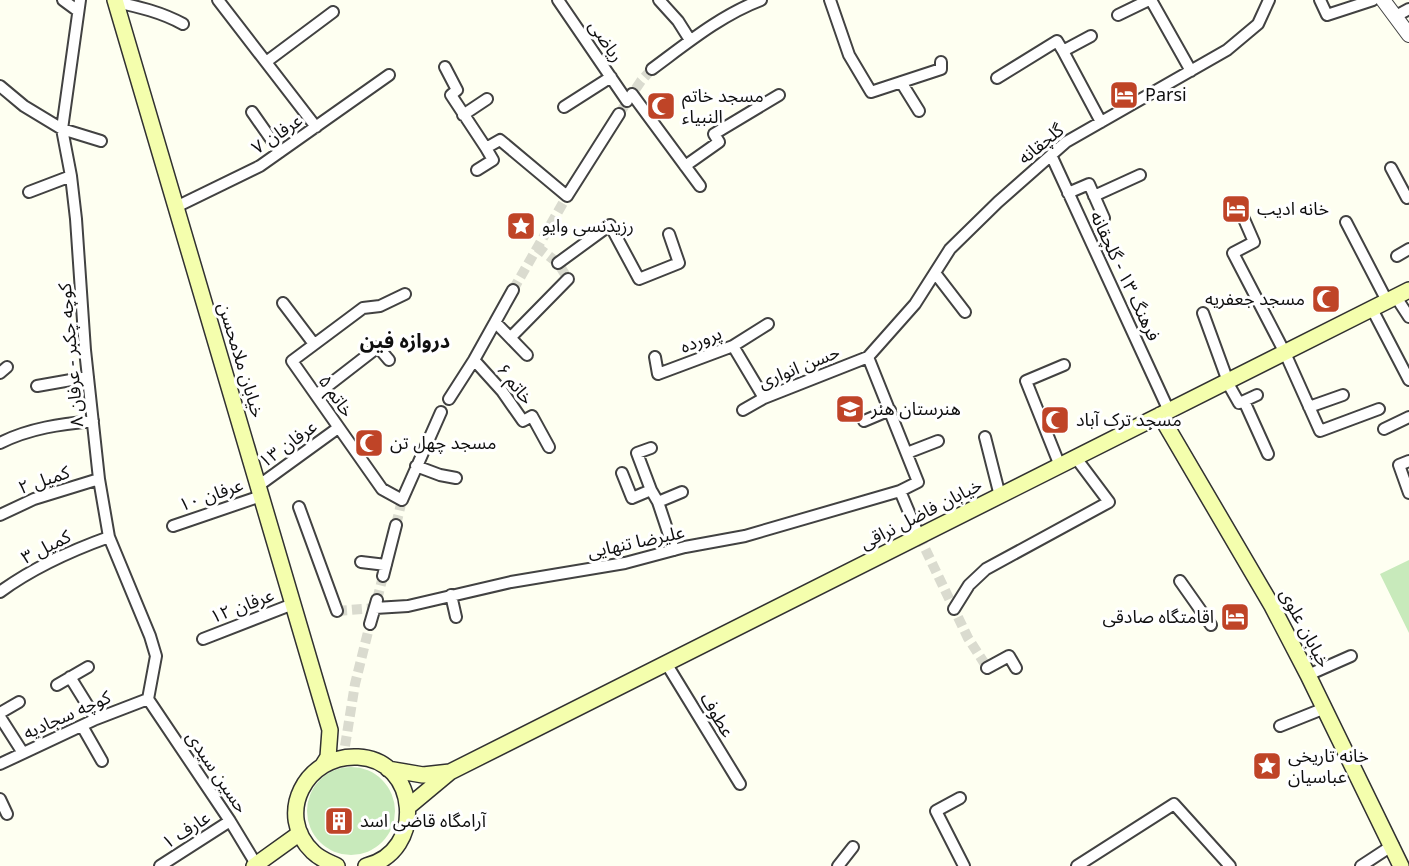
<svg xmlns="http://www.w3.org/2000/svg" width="1409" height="866" viewBox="0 0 1409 866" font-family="Georgia,'Noto Sans Arabic',serif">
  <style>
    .green { fill: #c8eabb }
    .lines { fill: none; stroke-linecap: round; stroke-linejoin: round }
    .minor-tunnel { stroke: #dadbcf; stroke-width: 10; stroke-dasharray: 10 5; stroke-linecap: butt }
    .minor-casing { stroke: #424242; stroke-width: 14 }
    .tertiary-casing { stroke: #424242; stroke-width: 16 }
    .secondary-casing { stroke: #313131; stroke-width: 18 }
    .minor { stroke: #fff; stroke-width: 10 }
    .tertiary { stroke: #fff; stroke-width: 14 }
    .secondary { stroke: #f4fead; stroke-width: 15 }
    .labels { text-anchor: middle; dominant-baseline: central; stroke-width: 6; stroke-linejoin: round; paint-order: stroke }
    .street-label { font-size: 18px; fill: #0f0f0f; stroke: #fff }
    .poi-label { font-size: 18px; fill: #0f0f0f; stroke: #fff; text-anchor: start }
    .neighbourhood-label { font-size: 20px; font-weight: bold; fill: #0f0f0f; stroke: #fff }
  </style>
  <rect width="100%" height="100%" fill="#fefff1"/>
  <path class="green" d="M1409 560V633L1380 574Z
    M307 811a44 44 0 1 1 88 0a44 44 0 1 1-88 0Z"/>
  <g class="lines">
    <path class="minor-tunnel" d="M619 114 641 81 652 69
      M537 247 558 263 568 279
      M513 290 567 196
      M396 525 402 500
      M919 536 968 638 990 672
      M377 600 383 576
      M337 611 375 608
      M345 746 355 684 370 624"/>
    <g class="minor-casing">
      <path id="minor" d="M63 0 78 11
        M80 0 62 129 71 176 76 219 85 350 99 479 109 537 150 636 156 656 148 699
        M218 0 316 127
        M558 0 627 101
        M659 0 678 21 690 40
        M830 0 849 55 871 92 941 69V62
        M1151 0 1191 71
        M1320 0 1327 15 1373 0
        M116 2C139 7 161 12 183 24
        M1118 15 1149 0
        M1396 16 1409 9
        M1063 51 1101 122
        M266 62 333 12
        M445 67 457 90 451 95 486 148
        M652 69C686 44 721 15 761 0
        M997 78 1057 41 1063 51 1091 36
        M901 82 919 111
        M0 86 24 106 62 129 101 141
        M632 94 700 186
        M564 107 611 77
        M252 112 280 152
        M463 115 487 99
        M1051 155 1169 411
        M685 166 719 142 714 134 779 95
        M1391 168 1407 198 1409 197
        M477 170 493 160 486 148 500 140 567 196 619 114
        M29 192 71 176
        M1068 193 1089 184 1104 218
        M1094 196 1140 175
        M176 207 260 166 389 75
        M1240 210 1254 242 1233 253 1285 353 1320 431 1379 409
        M1346 222 1387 301
        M1397 256 1409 249
        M558 263 610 225 639 279 679 263 669 234
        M935 273 965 312
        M405 294 380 306 363 308 292 361 382 489 402 500 441 412
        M1396 297 1409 317
        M283 303 314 344
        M1372 309 1409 380
        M1203 313 1230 387 1239 403 1244 401 1268 454
        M495 322 527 355
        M511 337 568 279
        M733 346 764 398
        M655 357 658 374 733 346 768 324
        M474 360 502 391 523 421 532 416 549 447
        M0 373 7 367
        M37 386 88 377
        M316 395 378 347 389 360
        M449 399 474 360 513 290
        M1244 401 1257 395
        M1309 407 1343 395
        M743 410 764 398 868 357 915 304 950 249 998 202 1066 142 1227 50 1258 24 1269 0
        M864 421 890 410
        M1384 429 1409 417
        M985 437 1000 496
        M0 443C30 428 61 424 93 421
        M651 448 637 453 651 490
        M907 453 938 441
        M1409 461 1399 465 1409 493
        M416 466 440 475 456 478
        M1060 466 1026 381 1064 365
        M622 473 632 498 651 490 658 502 674 550
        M258 486 338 428
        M900 491 919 536
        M658 502 682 492
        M299 507 337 611
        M0 515 34 499 99 479
        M173 526 261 496
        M361 562 386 565
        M383 576 396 525
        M1180 581 1211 625
        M0 592C34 567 70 551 109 537
        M451 595 456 617
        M375 608 408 606 511 582 625 563 685 547 745 536 900 491 918 482 868 357
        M954 609 969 585 986 569 1109 502 1076 458
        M370 624 377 600
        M203 639 293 604
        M666 663 740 784
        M987 668 1009 656 1016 668
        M1308 675 1351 656
        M70 677 96 719
        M57 685 88 667
        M148 699 230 821 256 864
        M0 713 19 702
        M0 717 23 753
        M82 726 102 761
        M1280 726 1325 708
        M0 764 96 719 148 699
        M960 798 936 811 964 866
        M0 799 7 814
        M160 866 230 821
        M838 866 853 847
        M1077 866 1174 804 1230 866
        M1361 866 1393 845"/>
    </g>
    <g class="tertiary-casing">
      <path id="tertiary" d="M1383 0 1409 35"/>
    </g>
    <g class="secondary-casing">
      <path id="secondary" d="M115 0 330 730 328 757 323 765
        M1160 415 1272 606 1308 675 1401 866
        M388 769 423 775 450 772 408 807
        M450 772 1409 290
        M254 866 300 833
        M337 866C329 862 320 859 313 852 274 815 306 754 358 757 419 760 426 852 366 866"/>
    </g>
    <use href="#minor" class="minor"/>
    <use href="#tertiary" class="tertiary"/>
    <use href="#secondary" class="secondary"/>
  </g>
  <defs>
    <g id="hotel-square" transform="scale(1.5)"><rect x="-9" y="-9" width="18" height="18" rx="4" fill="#bf4427" stroke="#fff"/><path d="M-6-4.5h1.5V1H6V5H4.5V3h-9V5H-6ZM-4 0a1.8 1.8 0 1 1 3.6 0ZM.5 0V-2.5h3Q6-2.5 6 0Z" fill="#fff"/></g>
    <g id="mosque-square" transform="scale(1.5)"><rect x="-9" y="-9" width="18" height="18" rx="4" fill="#bf4427" stroke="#fff"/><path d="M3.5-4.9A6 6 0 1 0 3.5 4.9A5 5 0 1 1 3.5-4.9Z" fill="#fff"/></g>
    <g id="sight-square" transform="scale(1.5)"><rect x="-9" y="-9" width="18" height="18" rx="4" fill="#bf4427" stroke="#fff"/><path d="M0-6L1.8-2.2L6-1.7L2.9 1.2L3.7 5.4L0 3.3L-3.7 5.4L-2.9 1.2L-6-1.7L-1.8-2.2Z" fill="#fff"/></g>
    <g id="school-square" transform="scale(1.5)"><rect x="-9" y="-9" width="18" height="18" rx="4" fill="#bf4427" stroke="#fff"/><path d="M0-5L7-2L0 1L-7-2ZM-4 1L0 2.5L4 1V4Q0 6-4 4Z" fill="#fff"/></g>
    <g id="building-square" transform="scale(1.5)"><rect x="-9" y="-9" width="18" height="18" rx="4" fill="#bf4427" stroke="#fff"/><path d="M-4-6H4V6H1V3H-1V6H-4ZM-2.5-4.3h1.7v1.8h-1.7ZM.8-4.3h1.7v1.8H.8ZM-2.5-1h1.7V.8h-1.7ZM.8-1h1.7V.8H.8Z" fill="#fff"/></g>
  </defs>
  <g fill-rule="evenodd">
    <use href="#hotel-square" x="1124" y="95"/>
    <use href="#mosque-square" x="661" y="106"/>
    <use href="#hotel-square" x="1236" y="209"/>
    <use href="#sight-square" x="521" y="226"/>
    <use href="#mosque-square" x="1326" y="299"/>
    <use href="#school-square" x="850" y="409"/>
    <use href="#mosque-square" x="1055" y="420"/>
    <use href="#mosque-square" x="369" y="443"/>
    <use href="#hotel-square" x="1235" y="617"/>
    <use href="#sight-square" x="1267" y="766"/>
    <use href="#building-square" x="339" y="821"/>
  </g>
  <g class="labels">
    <g class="street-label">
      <text transform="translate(606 41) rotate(56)">ریاضی</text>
      <text transform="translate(277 134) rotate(-34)">عرفان ۷</text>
      <text transform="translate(1041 144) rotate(-39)">گلچقانه</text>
      <text transform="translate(1125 276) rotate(65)">فرهنگ ۱۳ - گلچقانه</text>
      <text transform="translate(701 340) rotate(-21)">پرورده</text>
      <text transform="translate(71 355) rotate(-95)">کوچه چکبر - عرفان ۸</text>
      <text transform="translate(241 360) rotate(73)">خیابان ملامحسن</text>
      <text transform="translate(799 367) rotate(-22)">حسن انواری</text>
      <text transform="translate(515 384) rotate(52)">خاتم ۶</text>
      <text transform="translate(336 396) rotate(55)">خاتم ۵</text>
      <text transform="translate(288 444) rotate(-36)">عرفان ۱۳</text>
      <text transform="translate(44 480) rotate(-19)">کمیل ۲</text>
      <text transform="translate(211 495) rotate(-19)">عرفان ۱۰</text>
      <text transform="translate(921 514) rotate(-27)">خیابان فاضل نراقی</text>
      <text transform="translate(636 542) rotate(-12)">علیرضا تنهایی</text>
      <text transform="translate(46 547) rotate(-27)">کمیل ۳</text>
      <text transform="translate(242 606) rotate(-21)">عرفان ۱۲</text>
      <text transform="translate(1305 628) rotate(62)">خیابان علوی</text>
      <text transform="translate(67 715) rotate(-24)">کوچه سجادیه</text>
      <text transform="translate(717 715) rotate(59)">عطوف</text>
      <text transform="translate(217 772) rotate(56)">حسین سیدی</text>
      <text transform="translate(186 830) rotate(-33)">عارف ۱</text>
    </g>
    <g class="poi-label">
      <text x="1145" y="95">Parsi</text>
      <text x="682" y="96">مسجد خاتم<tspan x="682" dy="21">النبیاء</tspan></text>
      <text x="1257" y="209">خانه ادیب</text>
      <text x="542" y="226">رزیدنسی وایو</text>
      <text x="1305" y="299" text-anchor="end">مسجد جعفریه</text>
      <text x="871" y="409">هنرستان هنر</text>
      <text x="1076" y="420">مسجد ترک آباد</text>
      <text x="390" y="443">مسجد چهل تن</text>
      <text x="1214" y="617" text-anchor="end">اقامتگاه صادقی</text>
      <text x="1288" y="756">خانه تاریخی<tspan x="1288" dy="21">عباسیان</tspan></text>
      <text x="360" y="821">آرامگاه قاضی اسد</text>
    </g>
    <g class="neighbourhood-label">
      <text x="405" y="342">دروازه فین</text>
    </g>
  </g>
</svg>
